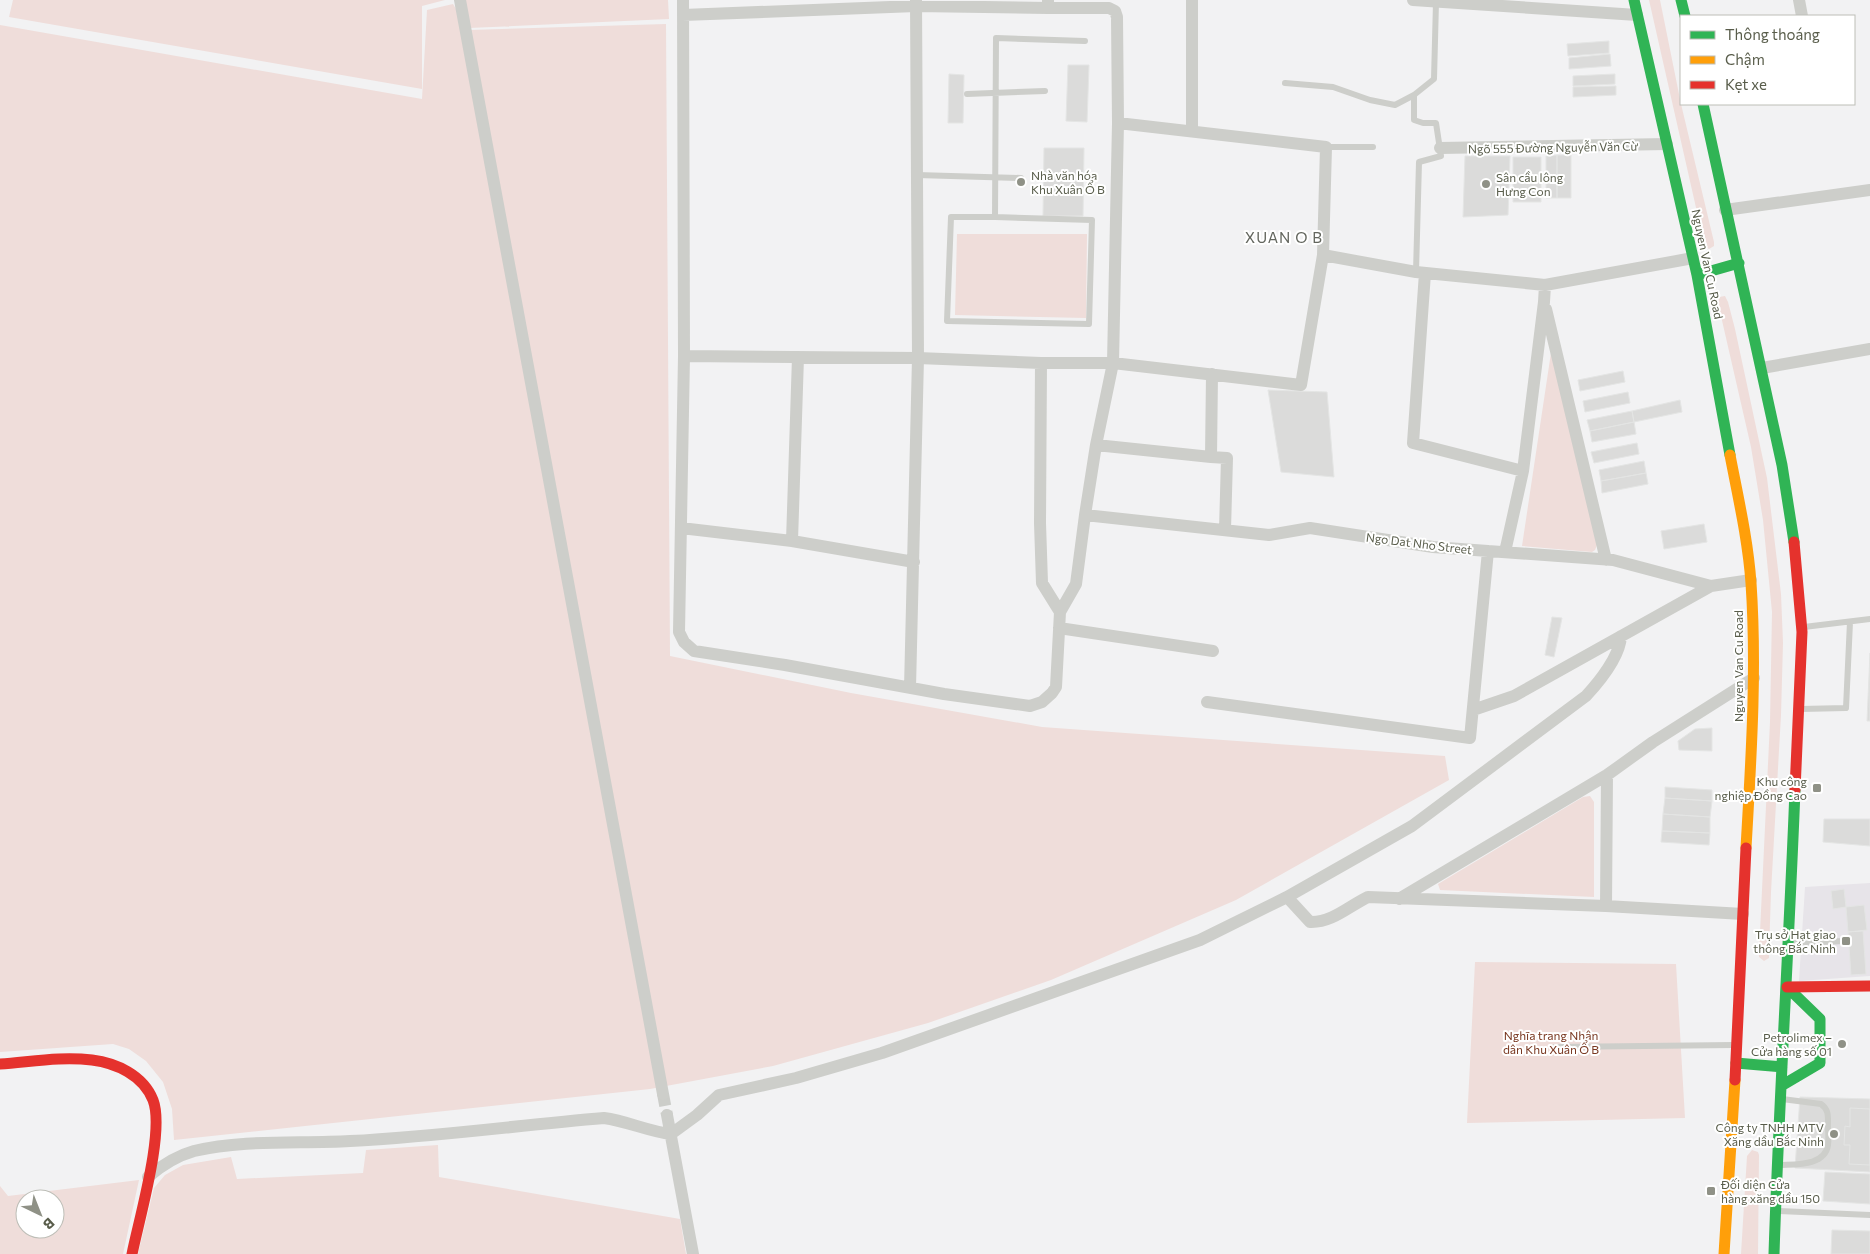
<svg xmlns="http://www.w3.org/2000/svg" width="1870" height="1254" viewBox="0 0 1870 1254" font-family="Commissioner,sans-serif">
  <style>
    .commercial { fill: #e7e4e9 }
    .green { fill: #efddda; fill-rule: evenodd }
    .building { fill: #dbdbda; stroke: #e4e5e4 }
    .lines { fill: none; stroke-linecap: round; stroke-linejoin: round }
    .street-tunnel { stroke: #cccdc9; stroke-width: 12; stroke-dasharray: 12 6; stroke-linecap: butt }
    .lane { stroke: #cdceca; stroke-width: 6 }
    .street { stroke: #cdceca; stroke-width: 12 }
    .fast { stroke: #30b455; stroke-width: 11 }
    .slow { stroke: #ff9f0a; stroke-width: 11 }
    .jam { stroke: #e5322d; stroke-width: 11 }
    .poi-dot { fill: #8f9186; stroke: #fff; stroke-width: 2 }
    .labels { text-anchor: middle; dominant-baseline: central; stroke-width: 4; stroke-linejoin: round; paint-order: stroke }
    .street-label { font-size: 12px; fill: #595d4b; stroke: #fff }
    .poi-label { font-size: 12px; fill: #595d4b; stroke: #fff; text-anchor: end }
    .park-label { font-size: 12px; fill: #793821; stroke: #fff }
    .quarter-label { font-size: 15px; letter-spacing: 1px; fill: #63665e; stroke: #fff }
  </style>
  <rect width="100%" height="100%" fill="#f2f2f3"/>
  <path class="commercial" d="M1870 883V976L1799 981 1805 887Z"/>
  <path class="green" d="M13 0H445L422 6V89L9 17Z
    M464 0H668L669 19 469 28Z
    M1649 0H1660L1681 104 1714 242V246L1709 249 1706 247 1704 243Z
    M453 4 469 30 666 24 670 656 851 693 1042 727 1445 756 1449 780 1236 900 1051 980 928 1023 773 1066 650 1089 174 1140 172 1109 163 1082 146 1061 129 1049 113 1044 0 1052V25L422 99 427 10Z
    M957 234H1087L1086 318 955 315Z
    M1725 296 1728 302 1735 329 1767 478 1781 594 1783 643 1781 715 1771 892 1769 953V958L1764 961 1759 957V953L1770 722 1772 612 1763 520 1751 447 1718 303 1719 297Z
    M1552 346 1597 545 1595 550 1592 552 1522 546Z
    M1590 796 1594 802V897L1440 890 1438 884 1583 797Z
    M1475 962 1676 964 1685 1118 1467 1123Z
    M438 1145 439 1177 680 1219 686 1254H138L154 1188 165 1175 183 1165 231 1157 237 1179 363 1173 366 1150Z
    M1752 1150 1758 1152 1759 1155 1758 1254H1741L1747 1156Z
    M139 1180 123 1254H0V1186L8 1196ZM25 1199H55V1229H25Z"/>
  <path class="building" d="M1609 41V53L1568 56 1567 44Z
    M1610 54 1611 66 1569 69V58Z
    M1068 65H1089L1087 122 1066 121Z
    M949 74 964 75 963 123H948Z
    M1615 74V84L1573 86V76Z
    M1616 86V95L1573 97V87Z
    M1044 148H1084L1083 216H1043Z
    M1557 155V198H1546V156Z
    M1557 155H1571V198H1557Z
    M1465 156H1510L1508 215 1463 217Z
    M1513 157H1541V202H1513Z
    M1623 371 1625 382 1580 391 1578 380Z
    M1268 390 1327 392 1334 477 1281 472Z
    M1628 392 1630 403 1585 412 1583 401Z
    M1680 400 1682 412 1634 422 1632 411Z
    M1632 411 1634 422 1590 431 1587 420Z
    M1634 422 1636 434 1592 442 1590 431Z
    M1637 443 1639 454 1594 463 1591 452Z
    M1644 461 1646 473 1601 481 1599 470Z
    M1646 473 1648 484 1602 493 1601 481Z
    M1704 524 1707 542 1664 549 1661 531Z
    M1552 617 1562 618 1554 657 1545 655Z
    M1870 653V721H1867Z
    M1712 728V751L1679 750 1678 741 1695 729Z
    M1665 787 1712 790V801L1665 798Z
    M1665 798 1712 801 1710 817 1663 814Z
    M1663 814 1710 817V833L1662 831Z
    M1824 819H1870V846L1823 842Z
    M1662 831 1710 833 1709 845 1661 842Z
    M1844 889 1846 907 1833 909 1831 891Z
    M1864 905 1867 930 1848 932 1846 907Z
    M1863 931 1866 974 1851 975 1848 932Z
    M1800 1097 1870 1099V1172L1795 1168Z
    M1850 1108 1870 1109V1165L1849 1164 1850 1145H1844L1845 1126 1850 1127Z
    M1825 1172 1870 1174V1204L1823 1201Z
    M1832 1230 1870 1231V1254H1831Z"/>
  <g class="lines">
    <path class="street-tunnel" d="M663 1094 667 1115"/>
    <path class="lane" d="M1285 83 1333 87 1370 100 1395 105 1414 95 1434 79 1436 2
      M967 94 1045 91
      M1414 95V120L1423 123H1436L1441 156 1419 162 1416 272
      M1326 147H1373
      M917 175 1021 178
      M995 217H951L947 321 1089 324 1092 220 995 217 996 38 1085 41
      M1804 627 1870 619
      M1801 709 1846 708 1850 622
      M1792 943 1846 941
      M1555 1047 1733 1045
      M1780 1165C1796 1164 1825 1166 1828 1145 1829 1139 1828 1131 1828 1125 1828 1116 1829 1110 1821 1104L1782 1099
      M1779 1211 1870 1215"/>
    <path class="street" d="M460 0 663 1094
      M683 0 684 356 679 632 684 642 694 651 785 665 944 694 1030 706 1042 702 1052 693 1056 687 1060 612 1076 584 1085 515 1096 445 1113 363 1118 123 1117 17 1115 11 1109 8H1048
      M1192 0V130
      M1413 0 1637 15
      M1799 0 1802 16
      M683 15 916 6 1048 8V0
      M1440 148 1667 144
      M1725 210 1870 190
      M1323 255 1416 272 1545 285 1693 258
      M1425 273 1413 443 1523 471 1544 302 1545 285
      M1546 309 1606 560
      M684 356 918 358 1041 363H1113L1301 385 1323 255 1326 147 1118 123
      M1041 363 1040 523 1042 583 1060 612
      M1762 368 1870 349
      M1096 445 1211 457 1212 374
      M1211 457 1227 458 1225 530
      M1085 515 1269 535 1310 528 1433 547 1613 560 1711 586 1751 580
      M681 528 792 541 914 562
      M792 541 798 357
      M1505 552 1523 471
      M1059 628 1213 651
      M1621 636C1620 656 1599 682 1586 696L1412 826 1287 897 1310 922C1332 923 1349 906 1368 897L1606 906 1743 914
      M910 688 918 358 916 0
      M1207 702 1470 738 1488 551
      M1473 710 1514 696 1711 586
      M1399 899 1607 775 1653 742 1754 678
      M1606 906 1607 775
      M667 1115 693 1254
      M148 1177C162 1165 176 1156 194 1151 244 1139 299 1144 350 1141 435 1137 519 1125 604 1118 627 1121 650 1132 671 1134L697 1115 719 1095 796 1078 882 1053 1200 940 1287 897"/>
    <path class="fast" d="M1634 0 1697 275 1730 455
      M1681 0 1685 16
      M1703 104 1782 465 1794 542
      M1697 275 1739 263
      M1736 1063 1782 1067
      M1781 1086 1820 1063V1019L1787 987
      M1774 1254C1779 1099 1789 945 1795 790"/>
    <path class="slow" d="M1730 455C1738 497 1748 540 1751 583 1757 671 1751 760 1746 848
      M1724 1254 1735 1080"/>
    <path class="jam" d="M1794 542 1802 632 1795 790
      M1787 987 1870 986
      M0 1064C30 1062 61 1056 92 1060 116 1063 143 1075 153 1100 165 1131 139 1219 132 1254
      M1735 1080 1746 848"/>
  </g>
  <g class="poi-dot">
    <circle cx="1021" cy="182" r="5"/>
    <circle cx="1486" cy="184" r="5"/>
    <rect x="1812" y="783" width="10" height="10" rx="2.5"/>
    <rect x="1841" y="936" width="10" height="10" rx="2.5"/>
    <circle cx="1842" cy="1044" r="5"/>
    <circle cx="1834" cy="1134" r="5"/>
    <rect x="1706" y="1186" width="10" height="10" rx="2.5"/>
  </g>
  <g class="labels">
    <g class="street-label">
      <text transform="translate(1553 147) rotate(-1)">Ngõ 555 Đường Nguyễn Văn Cừ</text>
      <text transform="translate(1708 264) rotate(78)">Nguyen Van Cu Road</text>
      <text transform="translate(1419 543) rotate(7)">Ngo Dat Nho Street</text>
      <text transform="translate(1738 666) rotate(-90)">Nguyen Van Cu Road</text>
    </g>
    <g class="poi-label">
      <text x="1031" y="175" text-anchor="start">Nhà văn hóa<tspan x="1031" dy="14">Khu Xuân Ổ B</tspan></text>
      <text x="1496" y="177" text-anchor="start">Sân cầu lông<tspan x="1496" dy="14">Hưng Con</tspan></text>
      <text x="1807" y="781">Khu công<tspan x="1807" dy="14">nghiệp Đồng Cao</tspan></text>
      <text x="1836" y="934">Trụ sở Hạt giao<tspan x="1836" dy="14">thông Bắc Ninh</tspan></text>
      <text x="1832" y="1037">Petrolimex –<tspan x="1832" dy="14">Cửa hàng số 01</tspan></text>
      <text x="1824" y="1127">Công ty TNHH MTV<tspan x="1824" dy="14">Xăng dầu Bắc Ninh</tspan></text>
      <text x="1721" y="1184" text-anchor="start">Đối diện Cửa<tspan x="1721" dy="14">hàng xăng dầu 150</tspan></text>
    </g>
    <g class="park-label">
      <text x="1551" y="1035">Nghĩa trang Nhân<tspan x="1551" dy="14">dân Khu Xuân Ổ B</tspan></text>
    </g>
    <g class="quarter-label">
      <text x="1284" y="237">XUAN O B</text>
    </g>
  </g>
  <rect x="1680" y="15" width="175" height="90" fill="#ffffff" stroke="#bdbeb7"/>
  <rect x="1690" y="31" width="25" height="8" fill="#30b455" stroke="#bdbeb7"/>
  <text x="1725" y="40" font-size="15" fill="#595d4b">Thông thoáng</text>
  <rect x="1690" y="56" width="25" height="8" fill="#ff9f0a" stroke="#bdbeb7"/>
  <text x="1725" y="65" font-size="15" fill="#595d4b">Chậm</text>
  <rect x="1690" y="81" width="25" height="8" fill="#e5322d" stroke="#bdbeb7"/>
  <text x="1725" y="90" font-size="15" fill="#595d4b">Kẹt xe</text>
  <g transform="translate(40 1214) rotate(137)"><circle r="24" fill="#ffffff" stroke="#bdbeb7"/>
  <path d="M0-4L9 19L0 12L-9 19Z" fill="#8f9186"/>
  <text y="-8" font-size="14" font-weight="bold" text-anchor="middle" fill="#595d4b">B</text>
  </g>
</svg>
